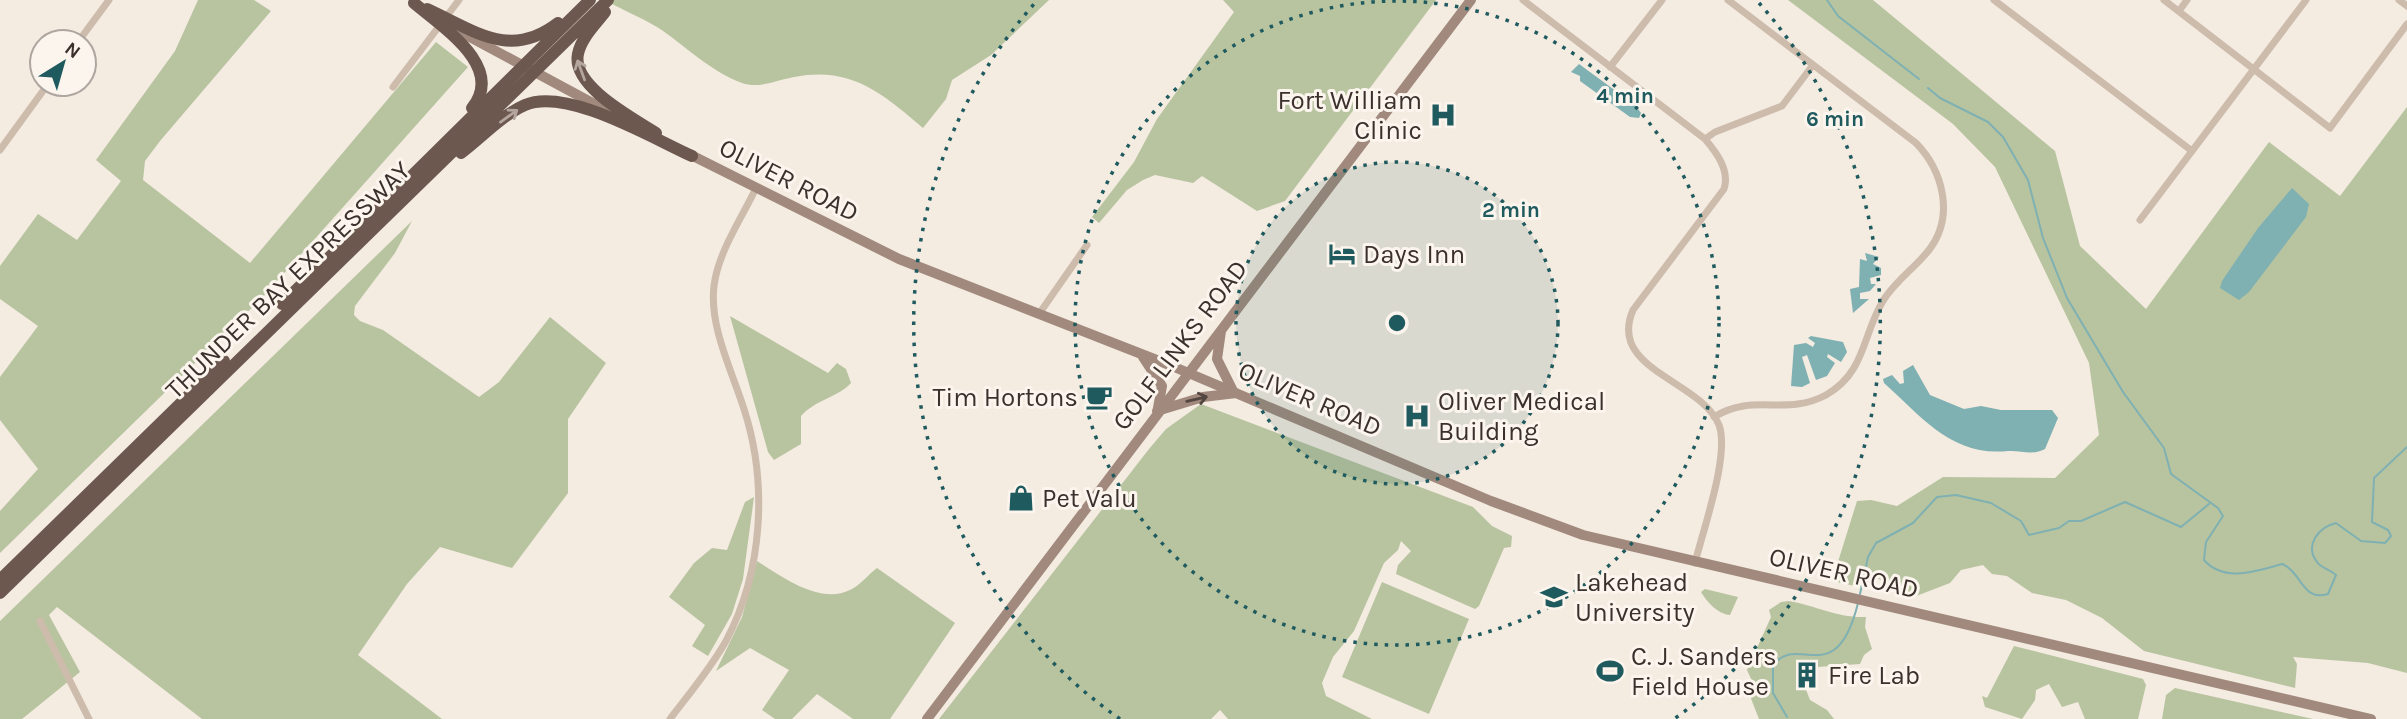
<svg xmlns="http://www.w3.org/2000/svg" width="2407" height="719" viewBox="0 0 2407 719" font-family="Karla,sans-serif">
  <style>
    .green { fill: #b8c4a0 }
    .water { fill: #7fb0b2 }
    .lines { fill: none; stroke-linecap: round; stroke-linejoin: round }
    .stream { stroke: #7fb0b2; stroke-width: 2 }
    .minor { stroke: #cdbbac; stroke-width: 7 }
    .secondary { stroke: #a18a7d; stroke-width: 10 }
    .trunk { stroke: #6c584f; stroke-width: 12 }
    .oneway { stroke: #b4a69e }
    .oneway2 { stroke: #544640 }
    .ring { fill: none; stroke: #1f5a5e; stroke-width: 3.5; stroke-dasharray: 3.5 7 }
    .labels { text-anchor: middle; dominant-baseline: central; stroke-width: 6; stroke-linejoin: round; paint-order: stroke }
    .poi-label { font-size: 26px; fill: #3b302b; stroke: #fbf5ee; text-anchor: start }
    .street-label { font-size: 26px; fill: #3b302b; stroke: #fbf5ee }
    .centre { fill: #1f5a5e; stroke: #fbf5ee; stroke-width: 3.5 }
    .ring-label { font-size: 21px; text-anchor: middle; font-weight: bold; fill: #1f5a5e; stroke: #fbf5ee; stroke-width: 6; stroke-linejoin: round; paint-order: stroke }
  </style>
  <rect width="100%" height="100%" fill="#f4ebe1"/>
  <path class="green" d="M198 0H254L271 11 160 141 145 161 143 180 250 263 436 42 468 67 263 297 0 553V511L38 469 0 420V377L38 326 0 299V266L38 214 77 240 121 181 96 160 175 51Z
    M604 0H1049L991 55 952 80 946 99 923 128C882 93 851 66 794 77 777 80 759 89 742 83 708 70 686 46 657 27 640 17 621 9 604 0Z
    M1223 0H1436L1285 201 1257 211 1202 176 1193 183 1155 175 1143 180 1127 190 1099 223 1092 217 1134 162 1157 119 1234 12Z
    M1788 0H1873L2055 151 2080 246 2146 309 2269 142 2340 196 2407 107V673L2368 663 2293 657 2297 664 2295 688 2144 651 2102 618 2066 600 2032 593 2007 576 1992 574 1983 565 1961 570 1950 583 1911 598 1874 576 1869 589 1832 581 1857 501 1871 500 1897 506 1943 477 2055 478 2099 435 2089 363 1995 167 1953 124Z
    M412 221 395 253 355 306 354 315 360 321 383 330 479 397 499 382 550 317 606 363 568 419V493L512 568 440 547 407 584 358 655 442 719H202L57 607 49 615 80 672 22 719H0V621Z
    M730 316 828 373 837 363 846 369 851 383C840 396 815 400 801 416V444L774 460 768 452Z
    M1201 404 1473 507 1492 526 1512 536 1511 547 1504 548 1479 606 1475 609 1396 574 1398 565 1411 551 1401 541 1398 550 1384 563 1354 631 1333 657 1322 683 1326 696 1372 719H1228L1220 710 1211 719H939L1149 449 1166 429Z
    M754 497 743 579 732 614 708 656 692 646 705 625 669 597 694 563 712 548 727 550 745 502Z
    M757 561C783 577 821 606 852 589 861 584 869 574 877 568L955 623 890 719H853L817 694 792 719H775L762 710 789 670 750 648 716 671 742 617Z
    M1382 582 1469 619 1429 714 1342 677Z
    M1705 589 1738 597 1730 615C1718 614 1707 602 1701 592Z
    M1789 601C1817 606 1837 618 1866 617L1865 627 1872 649 1864 655 1860 664 1817 667 1800 674 1810 700 1827 710 1834 719H1759L1750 696 1752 681 1747 670 1771 617 1769 610 1781 602Z
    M2014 646 2143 679 2146 685 2138 719H2085L2078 702 2062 707 2049 684 2036 690 2035 700 2022 719 1985 707 1982 696 1987 698Z
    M2175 688 2313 719H2162L2166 695Z"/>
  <path class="water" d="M1579 64 1635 105 1641 113 1639 118 1630 117 1580 81V76L1571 72Z
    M2292 188 2309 204 2306 217 2249 292 2239 300 2220 288 2222 281 2258 228Z
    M1865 253 1879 257 1873 264 1881 268V275L1870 278 1871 284H1876L1870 291 1860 293V299H1869L1853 313 1850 289 1859 287 1860 259 1867 261Z
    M1811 336 1843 342 1847 352 1841 362 1828 354 1827 357 1835 363 1827 376 1816 380 1807 355 1802 357 1810 383 1802 387 1791 386 1794 345 1806 343 1813 347 1815 343 1808 338Z
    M1913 365 1930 395 1964 409 1981 406 2001 410H2052L2058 418 2045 449C2032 456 2021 450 2008 451 1952 457 1922 417 1884 383L1883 379 1892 375 1900 384 1904 383 1903 371Z"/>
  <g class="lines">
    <path class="stream" d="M1827 0 1838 16 1919 79
      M1928 88 1940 98 1988 122 2003 137 2028 180 2043 238 2067 298 2123 392 2164 448 2171 474 2218 508 2223 516 2206 542 2204 560C2224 583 2257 571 2282 564 2302 572 2302 602 2328 594L2336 575C2330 569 2322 569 2317 562 2304 545 2319 527 2336 523L2361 541 2385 543 2391 536 2388 530 2372 522 2374 478 2407 447
      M1860 594 1868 557 1876 543 1913 523 1937 497 1956 495 1991 503 2021 521 2029 535 2059 528 2069 521H2081L2125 502 2181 527 2209 504
      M1787 717 1773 693V666C1796 631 1836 693 1858 603"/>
    <path class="minor" d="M1523 0 1705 139C1717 153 1730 171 1724 189L1633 310C1607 370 1701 380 1719 425 1730 455 1703 530 1695 563
      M1994 0 2192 151
      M2164 0 2330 128 2407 24
      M2399 0 2407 6
      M2179 11 2187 0
      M78 42 109 0
      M1610 67 1662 0
      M393 87 459 0
      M1705 139 1715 132 1782 106 1813 65
      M0 150 48 84
      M2140 220 2306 0
      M1039 314 1087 245
      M1714 417C1754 392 1785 417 1826 395 1866 372 1862 335 1883 301 1895 281 1915 268 1929 250 1955 216 1943 171 1916 143L1728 0
      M40 621 89 719
      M670 719C689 694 711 668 726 641 763 571 768 483 744 409 732 371 709 326 714 286 718 252 742 218 756 188"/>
    <path class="secondary" d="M457 30 609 112
      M685 152 899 259 1172 366 1491 501 1583 535 2371 719
      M1221 331 1217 359 1233 391
      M1143 357 1162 386 1158 408
      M1157 411 1203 397 1236 393
      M927 719 1471 0"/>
    <path class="trunk" d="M414 3C442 27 506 67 472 108
      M427 9C475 31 510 60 558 23
      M605 12C596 24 581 38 578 54 571 86 633 118 656 133
      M461 153C481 138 502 115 525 105 567 87 652 138 692 156
      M282 304 590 0
      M0 580 224 361
      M0 593 608 0"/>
  </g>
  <defs><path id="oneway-shaft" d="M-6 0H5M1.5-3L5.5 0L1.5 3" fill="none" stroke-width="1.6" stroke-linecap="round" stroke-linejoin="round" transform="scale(1.75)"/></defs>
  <g class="oneway">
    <use href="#oneway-shaft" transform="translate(581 70) rotate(-110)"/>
    <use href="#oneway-shaft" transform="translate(509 116) rotate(-36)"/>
  </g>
  <use class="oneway2" href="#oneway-shaft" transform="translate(1197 399) rotate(-13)"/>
  <circle cx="1397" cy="323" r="161" fill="#1f5a5e" fill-opacity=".12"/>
  <g class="ring">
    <circle cx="1397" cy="323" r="161"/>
    <circle cx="1397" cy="323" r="322"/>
    <path d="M1120 719A483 483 0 0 1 1035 3M1759 3A483 483 0 0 1 1674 719"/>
  </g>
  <defs>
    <g id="hospital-bare" transform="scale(2.1)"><path d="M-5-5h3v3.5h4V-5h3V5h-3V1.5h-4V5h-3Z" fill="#1f5a5e" stroke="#fbf5ee" stroke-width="2.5" paint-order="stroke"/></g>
    <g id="hotel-bare" transform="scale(2.1)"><path d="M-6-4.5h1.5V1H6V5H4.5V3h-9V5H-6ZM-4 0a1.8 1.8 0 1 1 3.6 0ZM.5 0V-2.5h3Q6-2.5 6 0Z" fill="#1f5a5e" stroke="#fbf5ee" stroke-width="2.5" paint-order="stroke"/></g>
    <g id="cafe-bare" transform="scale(2.1)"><path d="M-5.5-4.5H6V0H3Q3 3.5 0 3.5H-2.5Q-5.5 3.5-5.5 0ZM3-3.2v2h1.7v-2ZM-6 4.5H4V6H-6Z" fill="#1f5a5e" stroke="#fbf5ee" stroke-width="2.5" paint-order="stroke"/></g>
    <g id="shop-bare" transform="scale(2.1)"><path d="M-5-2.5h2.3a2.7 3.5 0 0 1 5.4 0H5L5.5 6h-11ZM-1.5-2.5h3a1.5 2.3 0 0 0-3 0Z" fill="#1f5a5e" stroke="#fbf5ee" stroke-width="2.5" paint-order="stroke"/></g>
    <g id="university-bare" transform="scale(2.1)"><path d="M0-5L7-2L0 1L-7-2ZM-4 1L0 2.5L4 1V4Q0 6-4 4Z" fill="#1f5a5e" stroke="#fbf5ee" stroke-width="2.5" paint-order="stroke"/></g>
    <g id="stadium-bare" transform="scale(2.1)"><path d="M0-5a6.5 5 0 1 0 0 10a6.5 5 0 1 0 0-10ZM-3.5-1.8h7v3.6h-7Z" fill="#1f5a5e" stroke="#fbf5ee" stroke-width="2.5" paint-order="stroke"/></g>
    <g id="building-bare" transform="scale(2.1)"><path d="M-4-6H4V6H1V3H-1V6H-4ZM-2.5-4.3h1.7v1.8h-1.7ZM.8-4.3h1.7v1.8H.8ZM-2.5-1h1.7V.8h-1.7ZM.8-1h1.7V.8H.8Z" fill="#1f5a5e" stroke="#fbf5ee" stroke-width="2.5" paint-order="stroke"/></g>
  </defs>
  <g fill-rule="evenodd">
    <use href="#hospital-bare" x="1443" y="115"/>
    <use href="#hotel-bare" x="1342" y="254"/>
    <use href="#cafe-bare" x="1099" y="397"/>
    <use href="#hospital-bare" x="1417" y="416"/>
    <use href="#shop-bare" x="1021" y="498"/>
    <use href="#university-bare" x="1554" y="597"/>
    <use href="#stadium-bare" x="1610" y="671"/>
    <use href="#building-bare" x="1807" y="675"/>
  </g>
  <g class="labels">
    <g class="poi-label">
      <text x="1422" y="100" text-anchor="end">Fort William<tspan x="1422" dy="30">Clinic</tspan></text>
      <text x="1363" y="254">Days Inn</text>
      <text x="1078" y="397" text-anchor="end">Tim Hortons</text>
      <text x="1438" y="401">Oliver Medical<tspan x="1438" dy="30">Building</tspan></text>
      <text x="1042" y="498">Pet Valu</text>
      <text x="1575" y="582">Lakehead<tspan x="1575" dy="30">University</tspan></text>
      <text x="1631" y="656">C. J. Sanders<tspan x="1631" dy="30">Field House</tspan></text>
      <text x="1828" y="675">Fire Lab</text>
    </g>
    <g class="street-label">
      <text transform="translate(789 180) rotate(27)">OLIVER ROAD</text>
      <text transform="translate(288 280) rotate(-44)">THUNDER BAY EXPRESSWAY</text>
      <text transform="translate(1180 345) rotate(-53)">GOLF LINKS ROAD</text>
      <text transform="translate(1310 399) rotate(23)">OLIVER ROAD</text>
      <text transform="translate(1844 573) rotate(13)">OLIVER ROAD</text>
    </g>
  </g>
  <circle cx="1397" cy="323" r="10" class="centre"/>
  <g class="ring-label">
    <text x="1625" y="103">4 min</text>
    <text x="1835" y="126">6 min</text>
    <text x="1511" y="217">2 min</text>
  </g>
  <g transform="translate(63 63) rotate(37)"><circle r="33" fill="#fbf5ee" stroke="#aea6a0" stroke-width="2"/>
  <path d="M0-5L12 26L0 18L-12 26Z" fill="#1f5a5e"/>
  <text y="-10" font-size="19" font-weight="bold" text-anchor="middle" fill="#3b302b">N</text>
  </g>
</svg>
